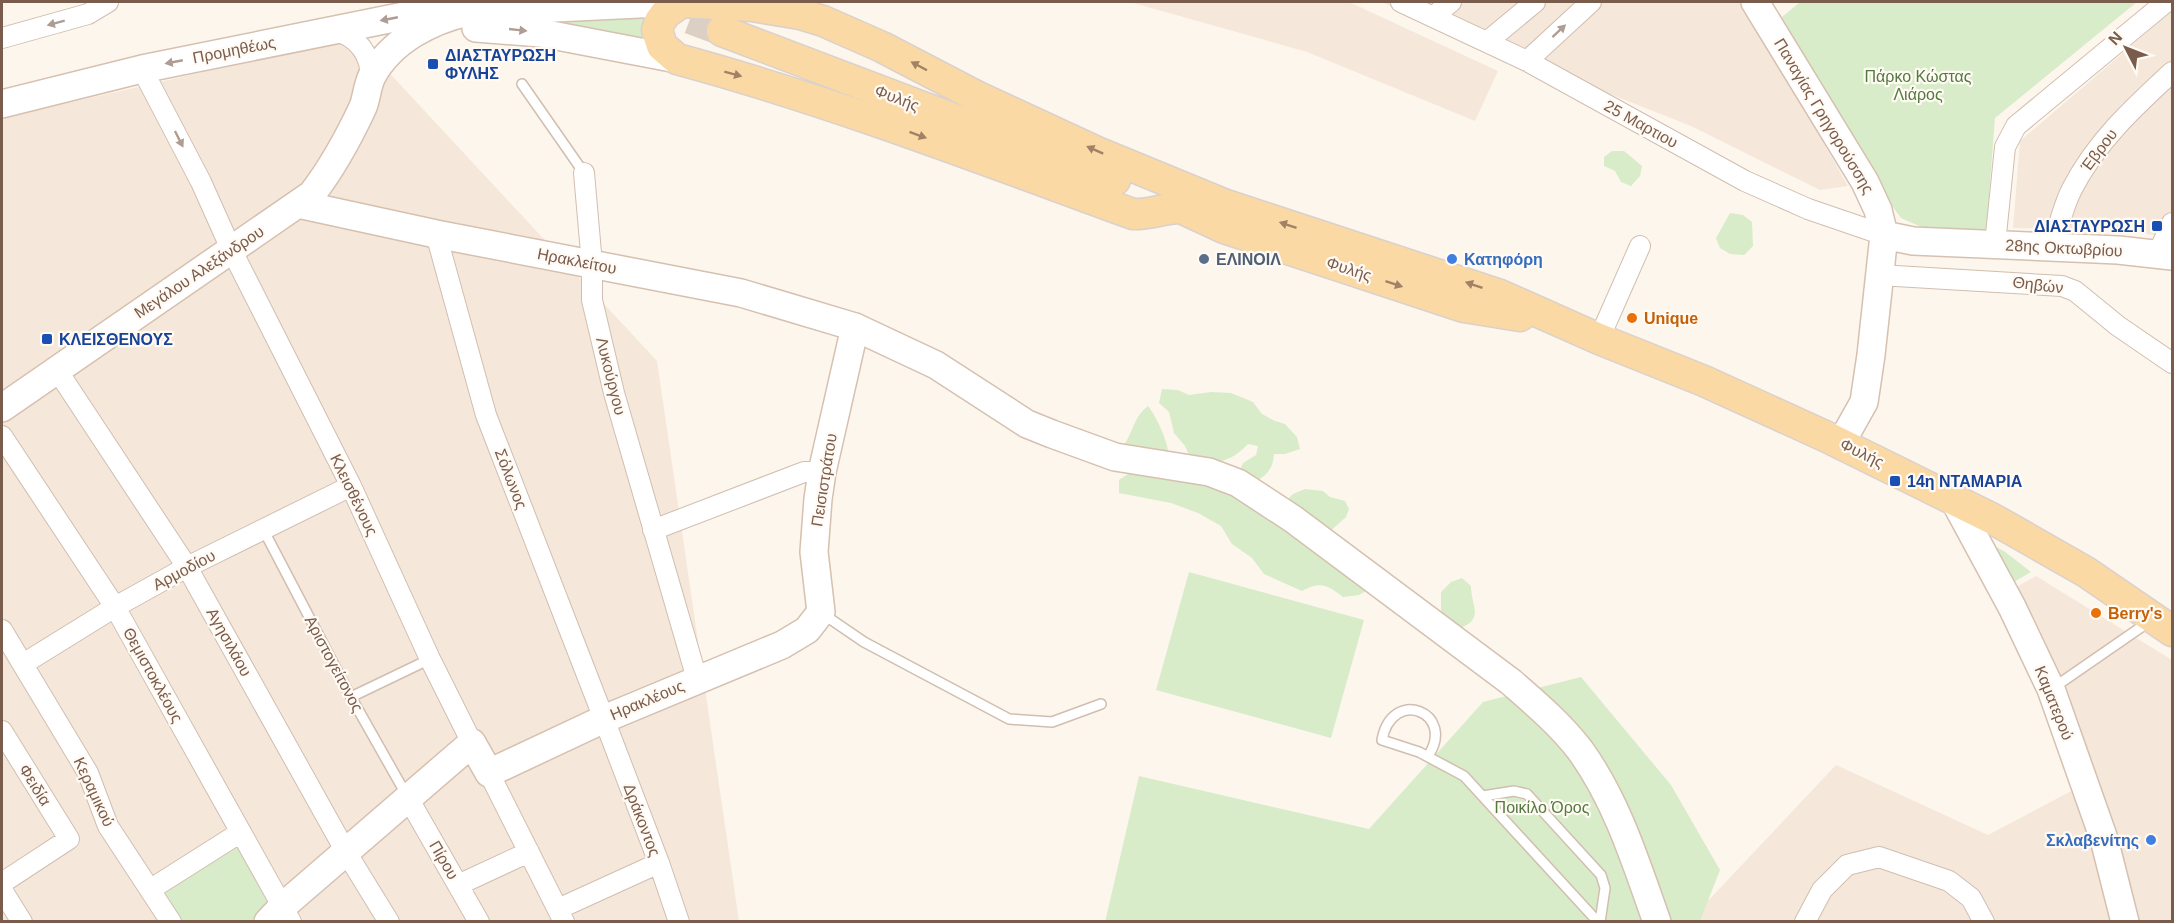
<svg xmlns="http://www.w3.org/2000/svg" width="2174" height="923" viewBox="0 0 2174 923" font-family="Arial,sans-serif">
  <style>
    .residential { fill: #f5e8da }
    .green { fill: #d8ecc9 }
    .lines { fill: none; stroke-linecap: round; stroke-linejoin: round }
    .primary-tunnel { stroke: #dcd0c4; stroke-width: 30; stroke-dasharray: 30 15; stroke-linecap: butt }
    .lane-casing { stroke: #d1beb0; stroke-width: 12 }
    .street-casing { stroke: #d1beb0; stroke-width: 22 }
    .secondary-casing { stroke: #d6c0b0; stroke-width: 30 }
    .primary-casing { stroke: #dad1cd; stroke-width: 33 }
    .lane { stroke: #fff; stroke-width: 9 }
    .street { stroke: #fff; stroke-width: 20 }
    .secondary { stroke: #fff; stroke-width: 27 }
    .primary { stroke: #fbd9a5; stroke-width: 30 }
    .oneway { fill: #af9d94 }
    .oneway2 { fill: #a18267 }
    .transit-dot { fill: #1a4fb4; stroke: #fffaf3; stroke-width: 2 }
    .service-dot { fill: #5c6f8a; stroke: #fffaf3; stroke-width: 2 }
    .shop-dot { fill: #3f7fe0; stroke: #fffaf3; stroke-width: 2 }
    .food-dot { fill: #e8710a; stroke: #fffaf3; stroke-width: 2 }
    .labels { text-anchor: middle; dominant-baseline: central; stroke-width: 4.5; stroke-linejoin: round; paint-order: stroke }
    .street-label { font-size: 16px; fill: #7a5c4d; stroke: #fffaf3 }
    .transit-label { font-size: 16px; font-weight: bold; fill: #164399; stroke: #fffaf3; text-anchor: start }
    .park-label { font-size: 16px; fill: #537a41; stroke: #fffaf3 }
    .service-label { font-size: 16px; font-weight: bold; fill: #4e5e75; stroke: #fffaf3; text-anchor: start }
    .shop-label { font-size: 16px; font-weight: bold; fill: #366cbe; stroke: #fffaf3; text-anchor: start }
    .food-label { font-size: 16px; font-weight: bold; fill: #c56008; stroke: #fffaf3; text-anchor: start }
  </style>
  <rect width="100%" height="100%" fill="#fdf6ec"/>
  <path class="residential" d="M1130 2H1349L1498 71 1475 121 1307 52Z
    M1382 2H1743L1848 186 1820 190 1691 126 1406 14Z
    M2172 11V238L2118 229 2013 228 2020 141Z
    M356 37 657 361 739 921H2V118Z
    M2036 576 2172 660V921H2136L2075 717 2011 590Z
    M1836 765 1988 835 2075 789 2118 922H1688Z"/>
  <path class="green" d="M1800 2H2137L1995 118 1986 234 1939 235 1901 218 1886 198 1782 17Z
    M655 16 649 40 474 21Z
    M1612 151H1624L1642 166 1640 176 1631 186 1621 182 1615 171 1604 166V157Z
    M1730 213 1743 215 1752 222 1753 246 1744 255 1730 254 1720 248 1716 238Z
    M1162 389 1178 390 1189 395 1211 392 1231 393 1253 402 1262 414 1275 421 1285 424 1297 437 1300 449 1285 454H1274C1273 468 1268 474 1257 481L1238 475 1243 463 1256 455 1258 446 1248 444C1230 463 1215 465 1191 459L1185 446 1174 433 1169 412 1159 403Z
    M1148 406C1157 417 1168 442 1169 456L1122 448C1133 434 1133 417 1148 406Z
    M1131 472 1230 487 1371 588 1359 595 1343 597C1327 585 1321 581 1302 591L1264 574 1252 558 1232 544 1221 526 1198 513 1171 503 1119 493V480Z
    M1305 489 1323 491 1330 497 1345 501 1349 509 1346 517 1327 534 1285 502 1293 494Z
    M1990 544 2004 551 2031 572 2007 586Z
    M1189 572 1364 620 1331 738 1156 690Z
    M1462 578 1471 586C1471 607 1486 620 1457 629L1441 618V592L1451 582Z
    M1581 677 1671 785 1720 870 1700 921 1105 922 1139 776 1369 829 1483 702Z
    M239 838 275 904 256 921H183L162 889Z"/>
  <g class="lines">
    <path class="primary-tunnel" d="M648 3 722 31"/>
    <g class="lane-casing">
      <path id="lane" d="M522 84 584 173
        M263 529 351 697 407 796
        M823 614 864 642 1009 719 1052 722 1101 704
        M2053 688 2150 621
        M351 697 430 659
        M1428 756C1457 713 1392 686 1382 740L1419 752 1464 776 1598 922
        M1483 796 1514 791 1527 794 1601 875 1605 888 1600 922"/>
    </g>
    <g class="street-casing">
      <path id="street" d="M1401 2 1527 61 1745 181 1808 209 1884 235
        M1434 16 1451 2
        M334 30C358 37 371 54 371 79
        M2 38 88 14 108 2
        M1488 41 1535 2
        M1527 61 1591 2
        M142 69 201 182 231 249 351 486 430 659 472 743
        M584 173 592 264V300L614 393 697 679
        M436 234 486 415 604 719 659 863 679 922
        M1995 244 2005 147 2016 126 2166 2
        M2052 246C2059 227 2063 206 2072 189 2096 142 2134 107 2172 72
        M2158 253 2172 223
        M1879 275 2062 286 2075 291 2118 326 2172 363
        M1599 339 1640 246
        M57 370 187 567 346 852 389 922
        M2 436 115 607 291 922
        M653 530 804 472H822
        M2 630 88 773 108 826 171 922
        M23 664 115 607 187 567 351 486
        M2 731 69 839 2 883
        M489 773 564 922
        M408 798 479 922
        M458 885 529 852
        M151 889 241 832
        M2 890 22 922
        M558 909 659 863
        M1805 922 1822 890 1847 865 1879 857 1949 881 1971 898 1984 922"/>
    </g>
    <g class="secondary-casing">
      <path id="secondary" d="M1755 2 1865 182 1878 210 1884 235 1871 355 1864 402 1841 443
        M476 28 541 33 677 59
        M2 104 142 69 409 15 443 13
        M298 204 436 234 741 293 855 327 936 365 1027 424 1052 434 1115 457 1209 472 1238 483 1293 519 1511 682C1535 703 1560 724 1580 750 1617 801 1636 863 1657 922
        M1884 235 1913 241 2118 250 2172 256
        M2 408 312 194C332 168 349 137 363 107 367 97 367 86 372 76 391 41 431 20 468 12L682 2
        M1953 498 2012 607 2051 689 2104 839 2125 922
        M268 922 282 907 472 743 489 773 604 719 782 645 807 630 821 612 814 552 818 499 822 472 855 327"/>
    </g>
    <g class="primary-casing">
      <path id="primary" d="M722 31 1115 180
        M1208 202 1226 205 1500 295 1599 339 1704 381 1827 437 1993 519 2086 572 2172 631
        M1180 208C1164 208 1149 215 1133 214 982 159 832 101 677 59L662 46 657 30 660 21 666 13 682 2 752 6 800 14 823 21 882 47 976 96 1097 152 1226 205
        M1181 208 1224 228 1464 307 1520 316"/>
    </g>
    <use href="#lane" class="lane"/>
    <use href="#street" class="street"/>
    <use href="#secondary" class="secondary"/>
    <use href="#primary" class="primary"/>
  </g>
  <defs><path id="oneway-solid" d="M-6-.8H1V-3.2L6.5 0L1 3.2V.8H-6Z" transform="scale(1.5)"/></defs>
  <g class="oneway">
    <use href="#oneway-solid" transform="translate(389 19) rotate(169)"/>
    <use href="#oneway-solid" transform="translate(56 23) rotate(165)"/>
    <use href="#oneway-solid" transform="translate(518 30) rotate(6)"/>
    <use href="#oneway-solid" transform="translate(1559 31) rotate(-43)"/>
    <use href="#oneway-solid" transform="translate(174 62) rotate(169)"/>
    <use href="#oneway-solid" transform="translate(179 139) rotate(63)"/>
  </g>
  <g class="oneway2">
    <use href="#oneway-solid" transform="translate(919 66) rotate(-152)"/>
    <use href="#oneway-solid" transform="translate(733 74) rotate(15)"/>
    <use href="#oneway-solid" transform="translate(918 135) rotate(20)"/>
    <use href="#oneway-solid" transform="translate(1095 150) rotate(-156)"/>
    <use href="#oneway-solid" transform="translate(1288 225) rotate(-162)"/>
    <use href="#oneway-solid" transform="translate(1394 284) rotate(18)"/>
    <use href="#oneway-solid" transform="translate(1474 285) rotate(-161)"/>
  </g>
  <g class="transit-dot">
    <rect x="427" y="58" width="12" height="12" rx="3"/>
    <rect x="2151" y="220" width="12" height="12" rx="3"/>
    <rect x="41" y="333" width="12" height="12" rx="3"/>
    <rect x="1889" y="475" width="12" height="12" rx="3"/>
  </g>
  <circle class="service-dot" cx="1204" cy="259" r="6"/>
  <g class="shop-dot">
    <circle cx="1452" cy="259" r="6"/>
    <circle cx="2151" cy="840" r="6"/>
  </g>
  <g class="food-dot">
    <circle cx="1632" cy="318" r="6"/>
    <circle cx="2096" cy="613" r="6"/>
  </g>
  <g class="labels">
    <g class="street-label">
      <text transform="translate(234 50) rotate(-11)">Προμηθέως</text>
      <text transform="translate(897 98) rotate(21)">Φυλής</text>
      <text transform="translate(1824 116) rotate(59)">Παναγίας Γρηγορούσσης</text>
      <text transform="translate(1641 124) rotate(29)">25 Μαρτιου</text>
      <text transform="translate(2099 150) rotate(-53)">Έβρου</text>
      <text transform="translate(2064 248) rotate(3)">28ης Οκτωβρίου</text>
      <text transform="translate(577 261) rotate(11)">Ηρακλείτου</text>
      <text transform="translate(1349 269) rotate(18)">Φυλής</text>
      <text transform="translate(199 272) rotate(-34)">Μεγάλου Αλεξάνδρου</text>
      <text transform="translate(2038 285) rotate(7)">Θηβών</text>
      <text transform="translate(611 376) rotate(76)">Λυκούργου</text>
      <text transform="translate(1862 453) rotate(26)">Φυλής</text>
      <text transform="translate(511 479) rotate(69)">Σόλωνος</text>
      <text transform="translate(824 480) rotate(-81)">Πεισιστράτου</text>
      <text transform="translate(354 495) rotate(64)">Κλεισθένους</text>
      <text transform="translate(184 570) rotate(-28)">Αρμοδίου</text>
      <text transform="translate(229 642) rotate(61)">Αγησιλάου</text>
      <text transform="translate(334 664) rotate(62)">Αριστογείτονος</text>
      <text transform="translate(153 675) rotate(61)">Θεμιστοκλέους</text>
      <text transform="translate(647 700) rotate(-23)">Ηρακλέους</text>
      <text transform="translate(2054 703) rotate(68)">Καματερού</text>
      <text transform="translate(35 785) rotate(58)">Φειδία</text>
      <text transform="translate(94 792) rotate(65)">Κεραμικού</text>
      <text transform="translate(642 820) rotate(69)">Δράκοντος</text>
      <text transform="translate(444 860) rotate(60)">Πίρου</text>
    </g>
    <g class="transit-label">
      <text x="445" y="55">ΔΙΑΣΤΑΥΡΩΣΗ<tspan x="445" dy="18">ΦΥΛΗΣ</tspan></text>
      <text x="2145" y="226" text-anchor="end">ΔΙΑΣΤΑΥΡΩΣΗ</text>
      <text x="59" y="339">ΚΛΕΙΣΘΕΝΟΥΣ</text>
      <text x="1907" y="481">14η ΝΤΑΜΑΡΙΑ</text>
    </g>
    <g class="park-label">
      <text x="1918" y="76">Πάρκο Κώστας<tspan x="1918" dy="18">Λιάρος</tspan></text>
      <text x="1542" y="807">Ποικίλο Όρος</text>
    </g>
    <g class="service-label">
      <text x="1216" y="259">ΕΛΙΝΟΙΛ</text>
    </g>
    <g class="shop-label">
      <text x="1464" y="259">Κατηφόρη</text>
      <text x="2139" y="840" text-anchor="end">Σκλαβενίτης</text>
    </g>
    <g class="food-label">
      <text x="1644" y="318">Unique</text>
      <text x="2108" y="613">Berry's</text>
    </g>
  </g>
  <rect width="2174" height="923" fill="none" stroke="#7a5c4d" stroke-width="6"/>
  <g transform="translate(2126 48) rotate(312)" stroke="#fffaf3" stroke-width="4.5" paint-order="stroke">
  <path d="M0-4.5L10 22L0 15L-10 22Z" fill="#7a5c4d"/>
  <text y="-9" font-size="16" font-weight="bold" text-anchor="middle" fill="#7a5c4d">N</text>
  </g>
</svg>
